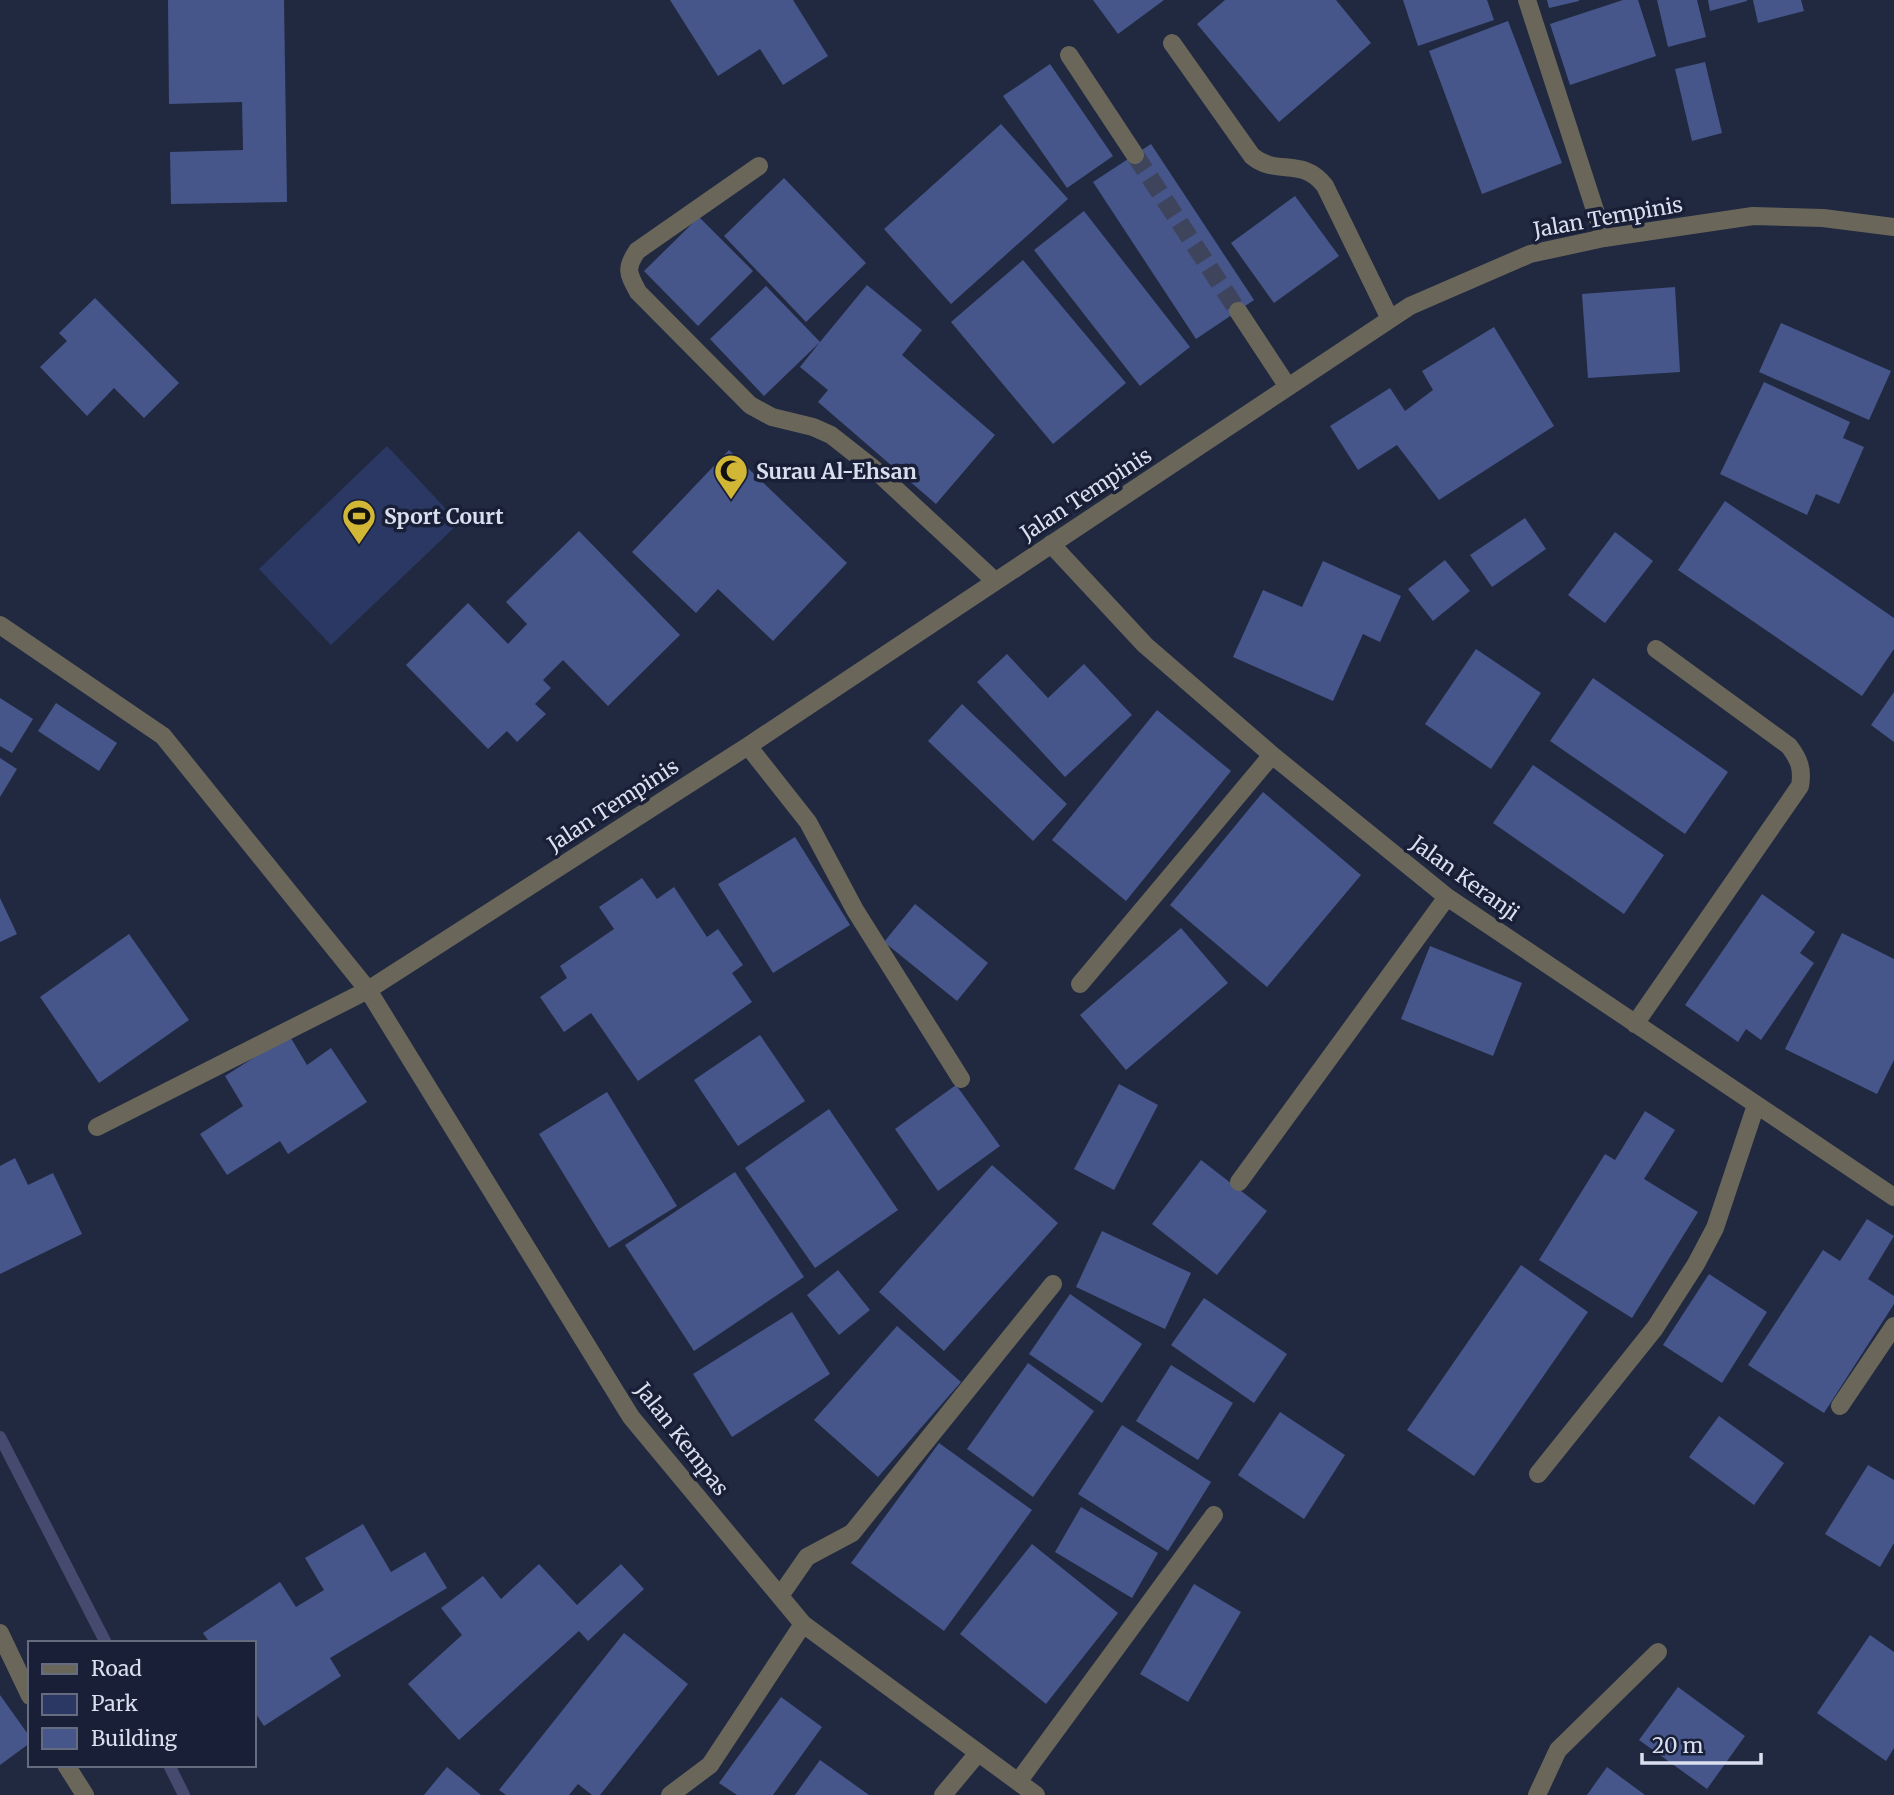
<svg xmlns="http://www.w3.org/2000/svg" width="1894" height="1795" viewBox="0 0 1894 1795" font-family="Merriweather,serif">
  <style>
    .green { fill: #2b3864 }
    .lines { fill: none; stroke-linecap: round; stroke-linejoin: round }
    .stream { stroke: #464a6f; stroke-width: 12 }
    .building { fill: #46568a }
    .minor-tunnel { stroke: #3d445b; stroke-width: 18; stroke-dasharray: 18 9; stroke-linecap: butt }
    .minor { stroke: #6a675a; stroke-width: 18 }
    .labels { text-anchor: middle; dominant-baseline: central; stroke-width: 7; stroke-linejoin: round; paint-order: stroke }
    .street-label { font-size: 21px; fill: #dadfef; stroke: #181f36 }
    .poi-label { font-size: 21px; font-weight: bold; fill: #dadfef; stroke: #181f36; text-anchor: start }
  </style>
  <rect width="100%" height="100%" fill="#212941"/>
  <path class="green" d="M387 446 459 523 331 645 259 569Z"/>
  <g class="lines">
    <path class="stream" d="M0 1437 106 1643
      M169 1765 184 1795"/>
  </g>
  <path class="building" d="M168 0H284L287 202 171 204 170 152 243 150 242 102 169 104Z
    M670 0H793L828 56 783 85 760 49 718 76Z
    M1093 0H1164L1118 34Z
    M1225 0H1336L1371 43 1279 122 1197 24Z
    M1403 0H1487L1494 20 1418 46Z
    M1547 0H1579V1L1549 8Z
    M1623 0H1638L1656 56 1570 85 1550 24Z
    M1657 0H1697L1706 37 1668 47Z
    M1708 0H1747V1L1710 11Z
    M1753 0H1801L1804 11 1758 23Z
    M1508 21 1562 163 1482 194 1429 51Z
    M1705 62 1722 133 1692 141 1675 69Z
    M1050 64 1113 156 1067 188 1003 96Z
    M1001 124 1068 199 951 304 884 229Z
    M1151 144 1254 300 1196 339 1093 182Z
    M784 178 866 263 806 322 724 236Z
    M1295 196 1339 256 1274 303 1231 243Z
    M1084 211 1190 347 1140 386 1034 250Z
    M699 217 753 271 698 326 644 271Z
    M1023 260 1126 383 1053 444 951 322Z
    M867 285 922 330 902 355 995 435 936 504 818 402 828 390 800 367 820 342 764 396 710 339 766 286 820 342Z
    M1675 287 1680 372 1588 378 1582 294Z
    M95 298 179 383 144 418 114 388 87 416 40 367 67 341 59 333Z
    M1781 323 1891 371 1869 420 1759 372Z
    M1494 327 1554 426 1439 500 1397 445 1358 470 1330 426 1390 388 1405 411 1433 390 1422 371Z
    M1764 382 1850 422 1843 438 1864 447 1839 504 1816 494 1807 515 1720 474Z
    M729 450 847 563 773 641 718 589 696 613 632 552Z
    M1725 501 1894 618V649L1862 696 1678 570Z
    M1525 518 1546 549 1492 587 1470 555Z
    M579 531 680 635 608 706 563 660 543 680 551 688 535 704 546 714 517 742 507 731 488 749 406 665 468 603 508 644 527 624 506 602Z
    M1615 532 1653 561 1605 623 1568 595Z
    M1445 560 1470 591 1433 621 1408 589Z
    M1323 561 1401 596 1380 642 1363 634 1333 701 1233 657 1263 590 1302 607Z
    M1476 649 1541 693 1491 769 1425 724Z
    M1007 654 1048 698 1084 664 1132 715 1065 777 977 682Z
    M1593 678 1728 772 1685 834 1550 741Z
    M1894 692V742L1871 725Z
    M0 698 33 719 12 753 0 746Z
    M56 703 117 743 99 771 38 731Z
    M962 704 1067 804 1033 841 928 741Z
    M1157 710 1231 771 1126 901 1052 840Z
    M0 758 17 769 0 797Z
    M1533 765 1664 855 1624 914 1493 823Z
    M1263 792 1361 875 1267 987 1170 905Z
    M795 837 850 925 773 973 718 884Z
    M642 878 657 899 674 887 707 937 718 929 743 965 732 973 752 1002 638 1081 591 1013 564 1032 540 997 567 978 560 966 614 929 599 907Z
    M1762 894 1815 932 1800 953 1814 963 1761 1040 1746 1029 1738 1042 1685 1005Z
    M0 898 17 934 0 942Z
    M915 904 988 963 957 1001 884 942Z
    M1181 928 1228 983 1126 1070 1080 1015Z
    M1842 933 1894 959V1060L1877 1094 1785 1049Z
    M129 934 189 1020 99 1083 40 997Z
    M1430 946 1522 983 1493 1056 1401 1019Z
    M289 1035 307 1065 331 1048 367 1102 288 1154 280 1141 227 1175 200 1134 243 1106 225 1076Z
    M760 1035 805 1101 738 1146 694 1080Z
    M1119 1084 1158 1105 1114 1190 1074 1169Z
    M956 1085 1000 1146 938 1191 895 1129Z
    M607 1092 677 1206 609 1248 539 1134Z
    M829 1109 898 1210 815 1268 745 1168Z
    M1645 1111 1675 1130 1644 1179 1698 1212 1632 1318 1539 1260 1605 1154 1615 1160Z
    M15 1158 28 1185 53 1173 82 1234 0 1274V1166Z
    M1201 1160 1267 1211 1217 1275 1152 1224Z
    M992 1165 1058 1223 944 1351 879 1292Z
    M735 1172 804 1277 694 1351 625 1245Z
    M1867 1219 1894 1236 1868 1279 1894 1296V1304L1824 1413 1748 1365 1823 1250 1840 1261Z
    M1102 1231 1191 1273 1165 1329 1076 1287Z
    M1521 1265 1588 1312 1474 1476 1407 1430Z
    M838 1270 870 1310 839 1335 807 1295Z
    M1709 1274 1767 1312 1722 1383 1663 1345Z
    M1070 1294 1142 1344 1102 1403 1029 1354Z
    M1204 1298 1287 1354 1254 1403 1171 1345Z
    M792 1312 830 1374 732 1437 693 1374Z
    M897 1326 961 1382 878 1477 814 1420Z
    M1028 1363 1094 1411 1033 1497 967 1449Z
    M1171 1365 1233 1403 1198 1460 1136 1421Z
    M1280 1412 1345 1455 1304 1519 1238 1475Z
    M1719 1416 1784 1463 1754 1505 1689 1457Z
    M1122 1425 1211 1482 1168 1551 1078 1494Z
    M939 1443 1032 1510 944 1631 851 1563Z
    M1868 1465 1894 1480V1543L1880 1567 1825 1534Z
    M1081 1507 1158 1553 1132 1598 1055 1552Z
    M363 1524 391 1572 425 1552 447 1588 330 1658 341 1676 264 1726 254 1711V1643H210L203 1633 280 1582 296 1607 324 1590 305 1558Z
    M1032 1544 1118 1613 1046 1704 960 1634Z
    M539 1564 577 1605 621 1564 644 1589 588 1641 579 1631 459 1740 408 1684 462 1635 441 1608 483 1576 501 1599Z
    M1194 1584 1241 1612 1188 1702 1140 1674Z
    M624 1633 688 1684 600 1795H592L578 1784 569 1795H506L499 1790Z
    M1870 1635 1894 1652V1748L1886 1761 1817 1713Z
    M1678 1687 1745 1736 1707 1789 1639 1740Z
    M0 1695 30 1737V1743L0 1765Z
    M781 1697 822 1727 773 1795H737L719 1783Z
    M820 1760 869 1795H795Z
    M447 1767 481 1795H424Z
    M1607 1767 1645 1795H1587Z"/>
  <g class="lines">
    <path class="minor-tunnel" d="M1135 155 1238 311"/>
    <path class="minor" d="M1527 0 1604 238
      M1172 43 1252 156C1277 177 1302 156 1325 186L1390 319
      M1069 55 1135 155
      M759 166 637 251C625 269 628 273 638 292L750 405 772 417 813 427 831 435 873 468 995 581
      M1238 311 1288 387
      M1051 544 1145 645 1272 755 1447 897 1894 1197
      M0 625 163 736 368 990 631 1417 803 1624 1036 1795
      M748 746 808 822 855 910 961 1079
      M1080 984 1272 755
      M1635 1024 1800 786C1803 769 1799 759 1789 746L1656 649
      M97 1127 368 990 748 746 1410 306 1530 254 1604 238 1753 216 1823 218 1894 227
      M1239 1182 1447 897
      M1840 1406 1894 1326
      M1538 1474 1655 1328 1696 1264 1715 1228 1756 1105
      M780 1596 807 1557 852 1533 1053 1284
      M0 1633 30 1696
      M66 1765 85 1795
      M1018 1782 1214 1515
      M670 1795 710 1765 803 1624
      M943 1795 978 1753
      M1537 1795 1558 1750 1658 1652"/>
  </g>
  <defs>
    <g id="mosque-pin" transform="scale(1.75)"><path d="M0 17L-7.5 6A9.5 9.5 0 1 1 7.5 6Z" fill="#d2b736" stroke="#181f36"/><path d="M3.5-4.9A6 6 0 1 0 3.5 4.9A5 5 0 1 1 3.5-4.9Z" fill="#111"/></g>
    <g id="stadium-pin" transform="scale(1.75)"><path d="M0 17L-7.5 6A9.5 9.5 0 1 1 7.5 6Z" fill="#d2b736" stroke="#181f36"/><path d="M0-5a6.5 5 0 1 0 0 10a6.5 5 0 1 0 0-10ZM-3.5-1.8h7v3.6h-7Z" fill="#111"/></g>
  </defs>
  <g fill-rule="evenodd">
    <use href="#mosque-pin" x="731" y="471"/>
    <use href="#stadium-pin" x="359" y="516"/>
  </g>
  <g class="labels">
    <g class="street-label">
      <text transform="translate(1608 217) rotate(-10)">Jalan Tempinis</text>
      <text transform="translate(1086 494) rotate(-33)">Jalan Tempinis</text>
      <text transform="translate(613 805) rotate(-33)">Jalan Tempinis</text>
      <text transform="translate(1465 878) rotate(36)">Jalan Keranji</text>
      <text transform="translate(682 1439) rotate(52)">Jalan Kempas</text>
    </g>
    <g class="poi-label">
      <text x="756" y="471">Surau Al-Ehsan</text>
      <text x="384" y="516">Sport Court</text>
    </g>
  </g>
  <rect x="28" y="1641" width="228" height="126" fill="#181f36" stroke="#666c80" stroke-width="2"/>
  <rect x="42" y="1664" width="35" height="10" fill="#6a675a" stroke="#666c80" stroke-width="2"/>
  <text x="91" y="1676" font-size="21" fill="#dadfef">Road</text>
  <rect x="42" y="1694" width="35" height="21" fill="#2b3864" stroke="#666c80" stroke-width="2"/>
  <text x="91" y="1711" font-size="21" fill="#dadfef">Park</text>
  <rect x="42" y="1728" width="35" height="21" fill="#46568a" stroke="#666c80" stroke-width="2"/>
  <text x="91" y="1746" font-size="21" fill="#dadfef">Building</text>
  <path d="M1642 1753v10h119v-10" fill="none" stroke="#dadfef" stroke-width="3.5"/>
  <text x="1652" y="1753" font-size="21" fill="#dadfef" stroke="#181f36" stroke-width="5" paint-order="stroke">20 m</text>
</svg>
